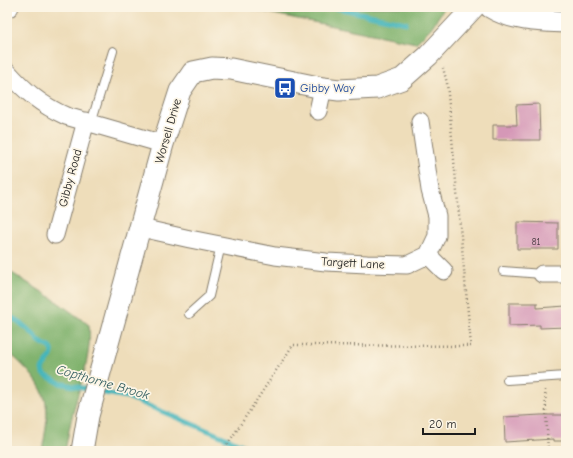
<svg xmlns="http://www.w3.org/2000/svg" width="573" height="458" viewBox="0 0 573 458" font-family="'Comic Neue',sans-serif">
  <style>
    .forest { fill: #81b36e; stroke: #4e6845 }
    .lines { fill: none; stroke-linecap: round; stroke-linejoin: round }
    .stream { stroke: #45b5bb; stroke-width: 5 }
    .building { fill: #d598b7 }
    .service-casing { stroke: #857c6b; stroke-width: 10 }
    .minor-casing { stroke: #857c6b; stroke-width: 19 }
    .tertiary-casing { stroke: #857c6b; stroke-width: 23 }
    .path { stroke: #857c6b; stroke-width: 2.5; stroke-dasharray: 1 3; stroke-linecap: butt }
    .service { stroke: #fff; stroke-width: 8 }
    .minor { stroke: #fff; stroke-width: 17 }
    .tertiary { stroke: #fff; stroke-width: 21 }
    .labels { text-anchor: middle; dominant-baseline: central; stroke-width: 3.5; stroke-linejoin: round; paint-order: stroke }
    .number-label { font-size: 10px; fill: #4a3b43 }
    .transit-label { font-size: 12px; fill: #164399; stroke: #fcf5e5; text-anchor: start }
    .street-label { font-size: 12px; fill: #1c1c1c; stroke: #fcf5e5 }
    .water-label { font-size: 13px; font-style: italic; fill: #2c595c; stroke: #fcf5e5 }
  </style>
  <rect width="100%" height="100%" fill="#fcf5e5"/>
  <filter id="ink" filterUnits="userSpaceOnUse"><feTurbulence type="fractalNoise" baseFrequency=".025" numOctaves="2"/><feDisplacementMap in="SourceGraphic" scale="8" xChannelSelector="R" yChannelSelector="G"/><feConvolveMatrix kernelMatrix="1 2 1 2 8 2 1 2 1" color-interpolation-filters="sRGB"/></filter>
  <filter id="wash" filterUnits="userSpaceOnUse"><feTurbulence type="fractalNoise" baseFrequency=".012" numOctaves="4" result="noise"/><feDisplacementMap in="SourceGraphic" scale="16" xChannelSelector="R" yChannelSelector="G"/><feGaussianBlur stdDeviation="0.9" result="paint"/><feColorMatrix in="noise" values="0 0 0 0 0 0 0 0 0 0 0 0 0 0 0 0 0 1.4 0 .05"/><feComposite in="paint" operator="in"/></filter>
  <g filter="url(#wash)">
    <rect width="100%" height="100%" fill="#eeddba"/>
    <path class="forest" d="M239 7H445L431 28 416 43Z
      M516 7H566V13L539 14Z
      M7 270 52 298 89 325C92 354 81 381 74 409 70 423 68 437 65 451H42C45 434 50 412 44 396 38 378 21 363 7 351Z"/>
    <g class="lines">
      <path class="stream" d="M332 7 406 23
        M7 315C17 320 25 326 33 334 36 337 38 341 42 343 45 346 51 345 52 350 54 355 45 364 42 369L43 374 60 383 91 390
        M99 392 127 397 257 451"/>
    </g>
    <g id="blocks">
      <path class="building" d="M539 104 540 140H493V125H517L516 105Z
        M517 222 558 223V249H517Z
        M509 303H537V308L566 306V327L540 328V325L509 326Z
        M541 415H566V441H553V439L505 442 504 417Z"/>
    </g>
  </g>
  <g filter="url(#ink)">
    <use href="#blocks" fill-opacity="0" stroke="#857c6b" stroke-width="1"/>
    <g class="lines">
      <g class="service-casing">
        <path id="service" d="M91 123 113 51
          M503 271 542 274
          M189 314 209 296 221 245
          M507 380 566 376"/>
      </g>
      <g class="minor-casing">
        <path id="minor" d="M7 9 10 7
          M7 71C25 91 41 105 66 116L163 144
          M318 111 323 88
          M141 228 190 239 275 256 326 262 367 264 407 265 428 255 437 236V216L430 190 420 121
          M55 235 86 121
          M428 255 444 271
          M542 274H566"/>
      </g>
      <g class="tertiary-casing">
        <path id="tertiary" d="M490 7C513 21 541 21 566 22
          M82 451 88 416 163 144 180 91 193 72 212 68 231 69 323 88 339 90 377 88 402 79 428 56 474 7"/>
      </g>
      <path class="path" d="M545 390 548 451
        M223 451 293 345 471 346 447 83 443 68"/>
      <use href="#service" class="service"/>
      <use href="#minor" class="minor"/>
      <use href="#tertiary" class="tertiary"/>
    </g>
  </g>
  <defs>
    <g id="bus-square" transform="scale(1.15)"><rect x="-9" y="-9" width="18" height="18" rx="4" fill="#1a4fb4" stroke="#fcf5e5"/><path d="M-5-6H5V4H4V6H2V4H-2V6H-4V4H-5ZM-3.5-4V0h7V-4ZM-3.5 1.2v1.5H-2V1.2ZM2 1.2v1.5H3.5V1.2Z" fill="#fff"/></g>
  </defs>
  <g fill-rule="evenodd">
    <use href="#bus-square" x="285" y="88"/>
  </g>
  <g class="labels">
    <g class="number-label">
      <text x="536" y="242">81</text>
    </g>
    <g class="transit-label">
      <text x="300" y="88">Gibby Way</text>
    </g>
    <g class="street-label">
      <text transform="translate(168 131) rotate(-74)">Worsell Drive</text>
      <text transform="translate(70 178) rotate(-75)">Gibby Road</text>
      <text transform="translate(353 263) rotate(3)">Targett Lane</text>
    </g>
    <g class="water-label">
      <text transform="translate(103 382) rotate(16)">Copthorne Brook</text>
    </g>
  </g>
  <rect width="573" height="458" fill="none" stroke="#fcf5e5" stroke-width="24"/>
  <path d="M423 428v6h52v-6" fill="none" stroke="#1c1c1c" stroke-width="2"/>
  <text x="429" y="428" font-size="12" fill="#1c1c1c" stroke="#fcf5e5" stroke-width="3" paint-order="stroke">20 m</text>
</svg>
